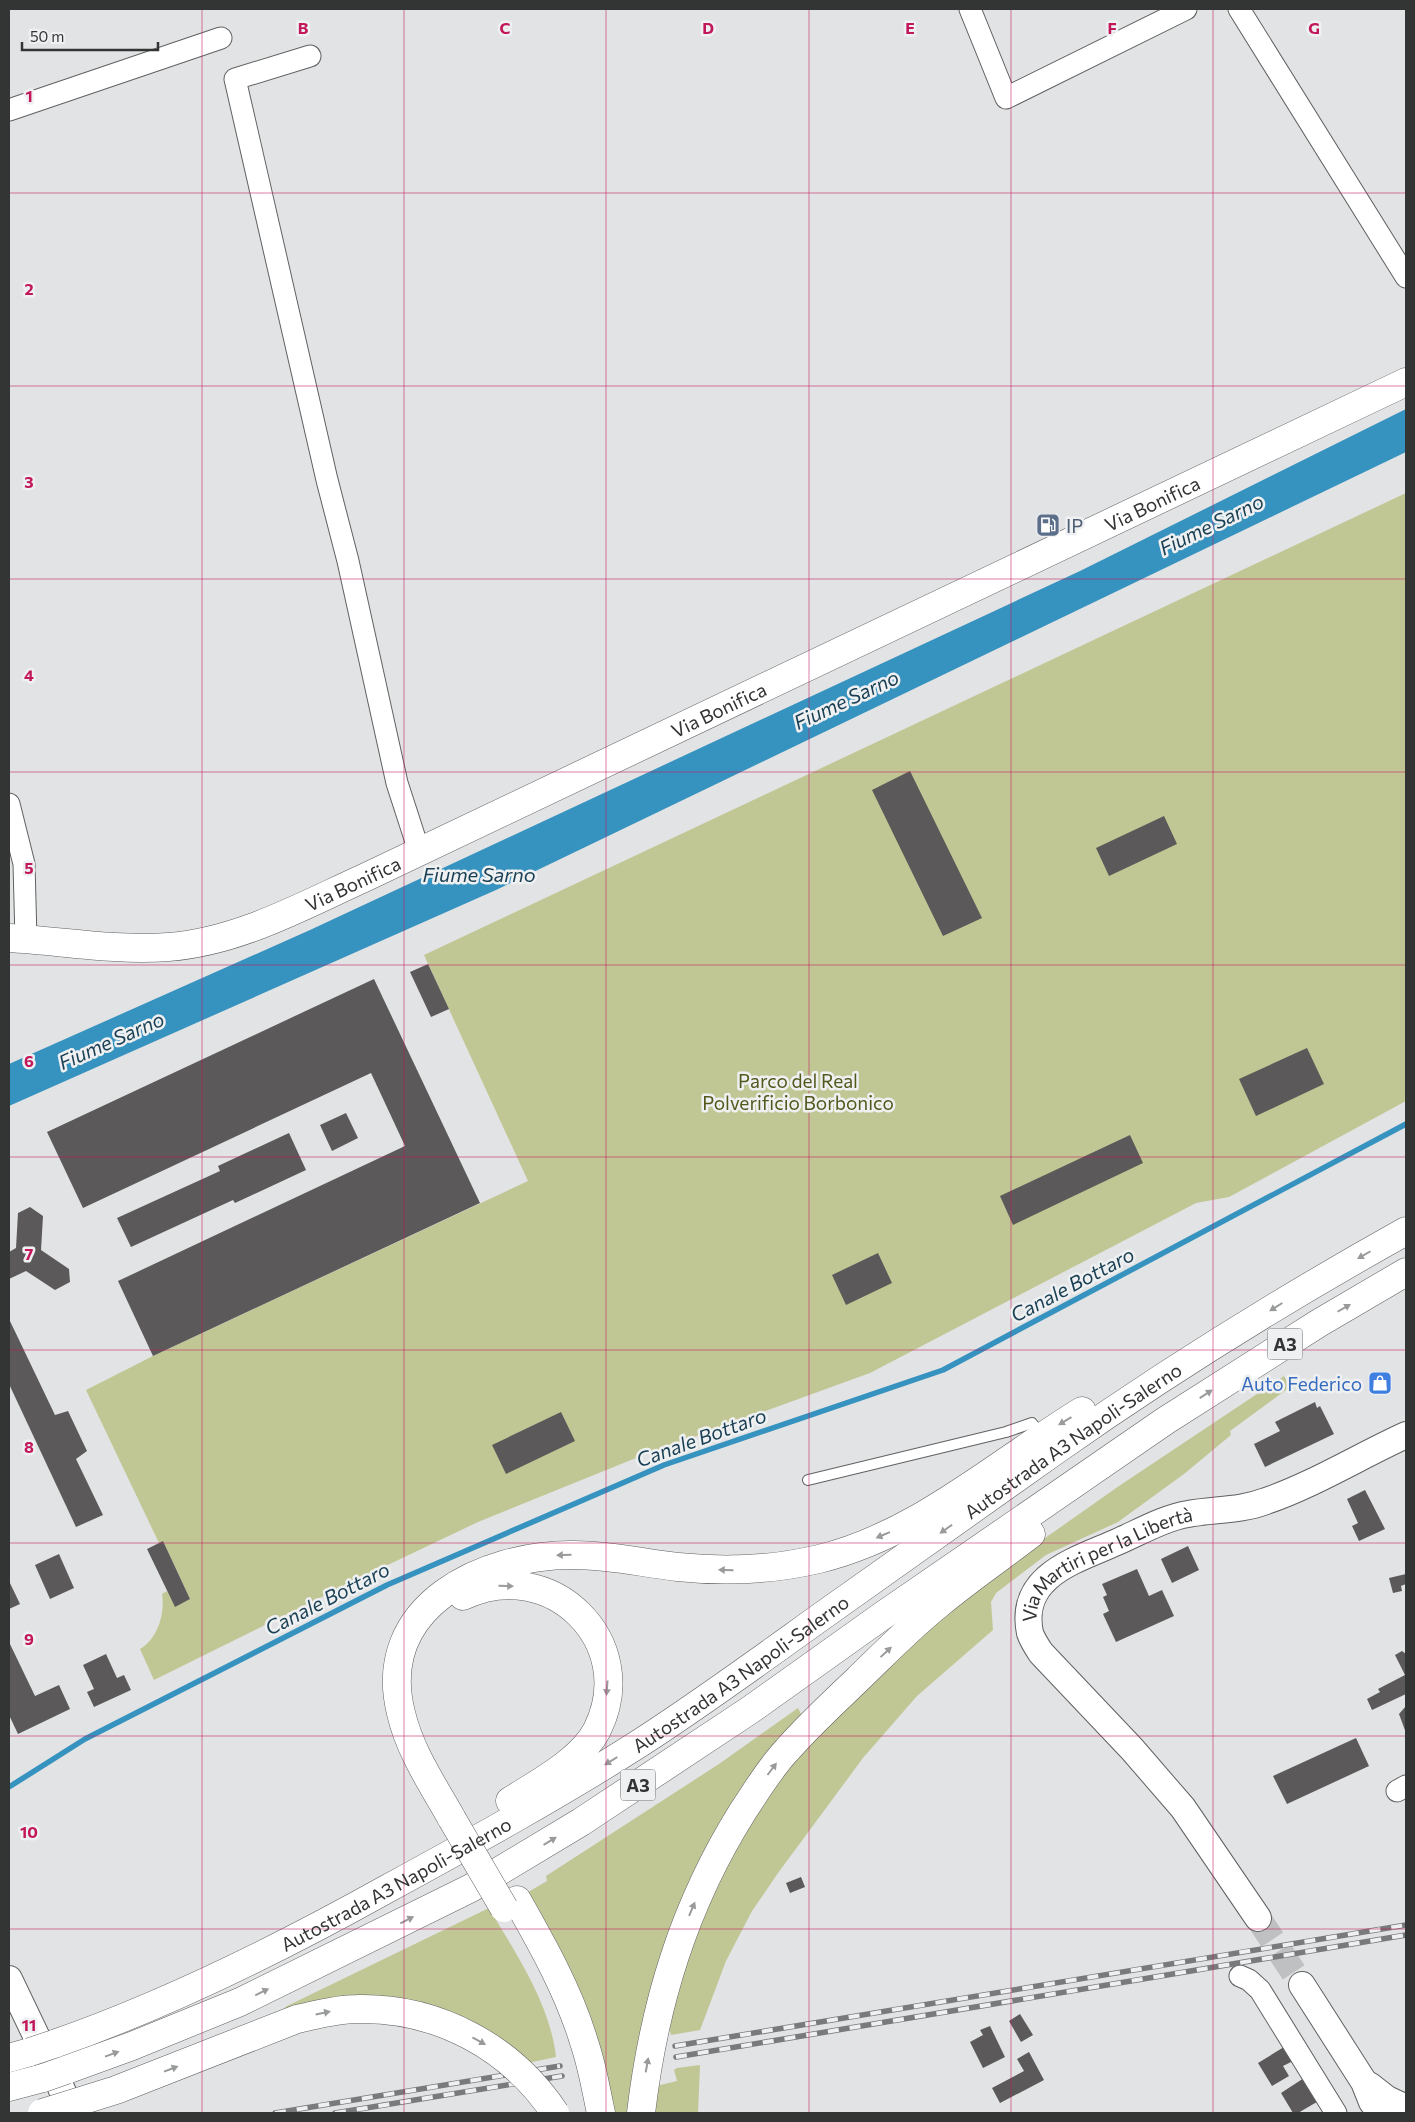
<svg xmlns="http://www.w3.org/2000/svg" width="1415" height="2122" viewBox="0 0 1415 2122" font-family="Commissioner,sans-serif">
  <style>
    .green { fill: #c1c794 }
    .water { fill: #3692be }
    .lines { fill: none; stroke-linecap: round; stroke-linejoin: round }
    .stream { stroke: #3692be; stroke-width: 5.5 }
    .building { fill: #5b5959 }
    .tertiary-tunnel { stroke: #bfc0c1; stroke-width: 26; stroke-dasharray: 26 13; stroke-linecap: butt }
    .service-casing { stroke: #606162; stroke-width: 12 }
    .minor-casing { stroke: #606162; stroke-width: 23 }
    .tertiary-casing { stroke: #606162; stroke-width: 28 }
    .secondary-casing { stroke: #606162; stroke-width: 29 }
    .motorway-casing { stroke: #606162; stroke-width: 29 }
    .service { stroke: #fff; stroke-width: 10 }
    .minor { stroke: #fff; stroke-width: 21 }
    .tertiary { stroke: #fff; stroke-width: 26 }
    .secondary { stroke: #fff; stroke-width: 28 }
    .motorway { stroke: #fff; stroke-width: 28 }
    .rail-casing { stroke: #797a7b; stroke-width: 5.5 }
    .rail { stroke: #eff0f2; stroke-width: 4; stroke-dasharray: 11; stroke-linecap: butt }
    .motorway-bridge-casing { stroke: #606162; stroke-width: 29; stroke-linecap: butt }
    .motorway-bridge { stroke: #fff; stroke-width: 28 }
    .oneway { fill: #999a9a }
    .grid { fill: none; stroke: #c2185b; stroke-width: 1; stroke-opacity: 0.55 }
    .labels { text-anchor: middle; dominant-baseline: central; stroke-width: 5; stroke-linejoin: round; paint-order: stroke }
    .shield { fill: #eff0f2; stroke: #6b6c6d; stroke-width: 1 }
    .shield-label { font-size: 18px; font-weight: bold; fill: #333434 }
    .street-label { font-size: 19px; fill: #333434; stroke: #eff0f2 }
    .service-label { font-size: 19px; fill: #4e5e75; stroke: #eff0f2; text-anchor: start }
    .park-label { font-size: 19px; fill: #54581b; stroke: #eff0f2 }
    .shop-label { font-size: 19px; fill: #366cbe; stroke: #eff0f2; text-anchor: end }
    .water-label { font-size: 20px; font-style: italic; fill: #183f53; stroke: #eff0f2 }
    .grid-label { font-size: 16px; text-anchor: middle; font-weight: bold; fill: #c2185b; stroke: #eff0f2; stroke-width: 5; stroke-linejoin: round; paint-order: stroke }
  </style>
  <rect width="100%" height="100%" fill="#e2e3e4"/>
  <path class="green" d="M1406 493V1101L1229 1197 1196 1203 870 1373 631 1460 478 1522 352 1582 154 1680 140 1649C158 1638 165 1614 162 1594L167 1591 175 1606 190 1599 163 1541 159 1543 86 1390 153 1356 528 1181 424 955Z
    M1284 1376 1290 1387 1230 1431 1231 1435 1184 1474 1118 1522 1046 1555 996 1593 991 1602 993 1630 917 1696 863 1758 778 1873 752 1911 726 1961 700 2030 671 2035 669 2026 685 1956 727 1860 784 1770 813 1738 967 1593 1119 1486Z
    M798 1708 803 1718 662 1964 639 2040 628 2113H606L523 1895 547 1881 546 1876 719 1764Z
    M489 1908C516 1954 550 2003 556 2057L523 2064 485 2034 287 2012 285 2007Z
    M700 2065 698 2113H650L652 2087 677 2081 674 2070 677 2068Z"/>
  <path class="water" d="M1406 409V452L496 890 9 1106V1064L310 930 1080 571Z"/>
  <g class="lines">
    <path class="stream" d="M9 1787 85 1739 387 1585 664 1465 943 1370 1406 1124"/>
  </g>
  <path class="building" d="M910 771 982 918 943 936 872 790Z
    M1164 816 1177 844 1109 876 1096 848Z
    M428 964 449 1009 431 1017 410 972Z
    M374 979 480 1203 153 1356 118 1281 405 1146 371 1073 83 1208 47 1132Z
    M1307 1048 1324 1084 1256 1116 1239 1079Z
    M346 1113 358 1138 332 1151 320 1125Z
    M289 1133 306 1170 235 1203 233 1200 131 1247 117 1218 220 1171 218 1166Z
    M1130 1135 1143 1163 1013 1225 1000 1196Z
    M30 1207 43 1216 41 1250 69 1269 70 1282 55 1290 26 1271 9 1279V1252L16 1248 18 1213Z
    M878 1253 892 1283 846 1305 832 1275Z
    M9 1319 55 1415 68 1411 87 1451 76 1459 103 1515 76 1527 9 1384Z
    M1315 1402 1317 1408 1320 1406 1334 1434 1265 1467 1254 1444 1280 1431 1275 1422Z
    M561 1412 575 1441 506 1474 492 1445Z
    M1365 1490 1385 1529 1359 1541 1352 1526 1358 1523 1347 1499Z
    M163 1541 190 1599 175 1607 147 1549Z
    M1188 1546 1199 1570 1172 1583 1161 1559Z
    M59 1554 74 1588 50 1599 35 1565Z
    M1137 1569 1149 1596 1162 1590 1174 1616 1116 1642 1103 1614 1109 1611 1103 1597 1107 1595 1102 1584Z
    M1406 1574V1584L1401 1586 1402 1591 1393 1593 1389 1578Z
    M9 1581 20 1604 9 1609Z
    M9 1642 35 1696 59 1685 70 1709 18 1734 9 1715Z
    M1402 1651 1406 1654V1694L1372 1710 1367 1699 1380 1692 1378 1689 1405 1675 1395 1655Z
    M106 1654 117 1678 124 1675 131 1690 94 1707 87 1692 94 1689 83 1665Z
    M1406 1706V1733L1399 1714Z
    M1356 1738 1369 1766 1287 1804 1273 1776Z
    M801 1877 805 1887 790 1893 786 1883Z
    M1020 2014 1033 2035 1021 2042 1009 2021Z
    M990 2026 1005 2057 983 2068 970 2042 983 2035 980 2030Z
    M1284 2047 1293 2061 1283 2066 1289 2076 1272 2086 1258 2063Z
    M1029 2052 1044 2080 1000 2103 992 2088 1024 2071 1017 2059Z
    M1304 2078 1322 2099 1298 2113H1293L1281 2093Z"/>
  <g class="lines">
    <path class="tertiary-tunnel" d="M1258 1918 1302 1985"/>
    <g class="service-casing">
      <path id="service" d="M808 1480 1006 1432 1032 1423 1041 1435"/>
    </g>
    <g class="minor-casing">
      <path id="minor" d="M970 9 1006 98 1186 9
        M1239 9 1406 277
        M310 56 235 79 327 480 348 561 397 783 419 851
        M9 110 221 38
        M9 804 24 864 26 939
        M1397 1791 1406 1786
        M1240 1976 1249 1980 1260 1990 1336 2113"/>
    </g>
    <g class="tertiary-casing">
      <g id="tertiary">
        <path id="s1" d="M1258 1918 1183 1808 1132 1749 1041 1653C1037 1647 1032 1639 1030 1633 1018 1575 1077 1560 1117 1542 1140 1532 1164 1518 1188 1514 1214 1509 1240 1511 1266 1501 1313 1485 1360 1456 1406 1435"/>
        <path d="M9 1979 73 2113"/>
        <path d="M1302 1985 1364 2082 1372 2102 1383 2113"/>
        <path d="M1369 2085 1387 2099 1406 2108"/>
      </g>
    </g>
    <g class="secondary-casing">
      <g id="secondary">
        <path id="s2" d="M9 938C61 941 115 951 168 947 238 942 302 906 364 878L1406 382"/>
      </g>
    </g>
    <g class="motorway-casing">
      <g id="motorway">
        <path d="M463 1596C550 1554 641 1642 597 1730 581 1761 538 1783 510 1801"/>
        <path d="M452 1819C433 1785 410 1752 401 1713 374 1606 484 1554 574 1555 609 1555 643 1563 678 1567 725 1572 772 1570 819 1559 918 1535 997 1463 1082 1411"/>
        <path d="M517 1900C543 1946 569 1992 584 2042 592 2065 596 2090 601 2113"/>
        <path id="s3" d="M54 2044C169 2004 279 1949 385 1890 471 1843 557 1796 640 1743 702 1703 762 1659 822 1616 900 1560 978 1505 1056 1450 1168 1371 1286 1298 1406 1231"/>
        <path d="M9 2058 30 2052"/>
        <path d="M66 2070 132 2046 240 2002 471 1888 581 1822 750 1710 882 1616 1165 1421 1319 1323 1406 1272"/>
        <path d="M9 2087 43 2078"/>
        <path d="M641 2113C654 2004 684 1905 743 1811 757 1790 770 1768 787 1750 809 1725 833 1703 857 1680 884 1654 911 1626 940 1603 969 1579 1001 1557 1031 1534"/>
      </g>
    </g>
    <use href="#service" class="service"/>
    <use href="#minor" class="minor"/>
    <use href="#tertiary" class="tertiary"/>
    <use href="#secondary" class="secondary"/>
    <use href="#motorway" class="motorway"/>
    <g class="rail-casing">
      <path id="rail" d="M675 2046 1406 1925
        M676 2057 1406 1935
        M275 2113 560 2066
        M335 2113 562 2076"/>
    </g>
    <use href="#rail" class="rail"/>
    <g class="motorway-bridge-casing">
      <path id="motorway-bridge" d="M452 1819 504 1908
        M30 2052 54 2044
        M43 2078 66 2070
        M42 2113 116 2090 297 2019C316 2015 336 2009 357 2009 437 2007 511 2047 555 2113"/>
    </g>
    <use href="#motorway-bridge" class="motorway-bridge"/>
  </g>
  <defs><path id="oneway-solid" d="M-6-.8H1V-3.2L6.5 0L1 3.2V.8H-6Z" transform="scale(1.25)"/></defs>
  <g class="oneway">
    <use href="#oneway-solid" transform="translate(1364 1255) rotate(150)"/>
    <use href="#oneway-solid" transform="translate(1276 1307) rotate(148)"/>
    <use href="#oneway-solid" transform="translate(1344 1308) rotate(-30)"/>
    <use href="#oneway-solid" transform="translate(1206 1394) rotate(-33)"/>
    <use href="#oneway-solid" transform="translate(1065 1421) rotate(149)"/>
    <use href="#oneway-solid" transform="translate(946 1529) rotate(145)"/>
    <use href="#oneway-solid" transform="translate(883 1535) rotate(157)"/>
    <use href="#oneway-solid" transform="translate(564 1555) rotate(179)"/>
    <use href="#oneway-solid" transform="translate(726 1570) rotate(-179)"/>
    <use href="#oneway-solid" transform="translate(506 1586) rotate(1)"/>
    <use href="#oneway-solid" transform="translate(886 1652) rotate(-43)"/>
    <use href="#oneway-solid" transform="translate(607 1688) rotate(94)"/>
    <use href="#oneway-solid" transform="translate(611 1761) rotate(148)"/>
    <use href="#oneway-solid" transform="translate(772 1769) rotate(-53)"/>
    <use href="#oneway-solid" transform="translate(550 1841) rotate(-31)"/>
    <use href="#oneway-solid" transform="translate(692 1909) rotate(-67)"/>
    <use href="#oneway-solid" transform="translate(407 1920) rotate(-27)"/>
    <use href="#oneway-solid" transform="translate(262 1992) rotate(-26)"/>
    <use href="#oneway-solid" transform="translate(323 2013) rotate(-12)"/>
    <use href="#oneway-solid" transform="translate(479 2041) rotate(29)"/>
    <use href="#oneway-solid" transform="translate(112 2054) rotate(-20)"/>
    <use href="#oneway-solid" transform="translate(647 2065) rotate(-80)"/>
    <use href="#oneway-solid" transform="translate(171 2069) rotate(-21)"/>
  </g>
  <path class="grid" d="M202 9V2113M404 9V2113M606 9V2113M809 9V2113M1011 9V2113M1213 9V2113M9 193H1406M9 386H1406M9 579H1406M9 772H1406M9 965H1406M9 1157H1406M9 1350H1406M9 1543H1406M9 1736H1406M9 1929H1406"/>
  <defs>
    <g id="fuel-square" transform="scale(1.25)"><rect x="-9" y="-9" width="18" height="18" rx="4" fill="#5c6f8a" stroke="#eff0f2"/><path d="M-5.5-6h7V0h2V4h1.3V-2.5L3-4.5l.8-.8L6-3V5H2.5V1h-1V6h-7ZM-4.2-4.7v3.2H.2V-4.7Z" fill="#fff"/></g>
    <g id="shop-square" transform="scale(1.25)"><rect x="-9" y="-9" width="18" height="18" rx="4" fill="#3f7fe0" stroke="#eff0f2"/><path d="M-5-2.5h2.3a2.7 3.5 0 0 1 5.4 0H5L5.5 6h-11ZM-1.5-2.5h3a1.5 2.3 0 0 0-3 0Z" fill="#fff"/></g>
  </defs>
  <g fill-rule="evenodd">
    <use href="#fuel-square" x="1048" y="525"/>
    <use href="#shop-square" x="1380" y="1383"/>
  </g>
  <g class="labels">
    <g class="shield">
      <rect x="1267.5" y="1328.5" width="35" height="31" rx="4"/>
      <rect x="620.5" y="1769.5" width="35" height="31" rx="4"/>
    </g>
    <g class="shield-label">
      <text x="1285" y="1344">A3</text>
      <text x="638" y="1785">A3</text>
    </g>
    <g class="street-label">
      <text stroke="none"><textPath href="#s2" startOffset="1241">Via Bonifica</textPath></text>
      <text stroke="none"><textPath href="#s2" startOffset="761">Via Bonifica</textPath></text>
      <text stroke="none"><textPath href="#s2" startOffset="356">Via Bonifica</textPath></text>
      <text stroke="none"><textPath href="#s3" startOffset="1188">Autostrada A3 Napoli-Salerno</textPath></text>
      <text stroke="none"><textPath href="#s1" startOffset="482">Via Martiri per la Libertà</textPath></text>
      <text stroke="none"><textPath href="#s3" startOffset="782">Autostrada A3 Napoli-Salerno</textPath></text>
      <text stroke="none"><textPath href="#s3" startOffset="378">Autostrada A3 Napoli-Salerno</textPath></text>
    </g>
    <g class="service-label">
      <text x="1066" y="525">IP</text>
    </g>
    <g class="park-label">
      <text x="798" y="1080">Parco del Real<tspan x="798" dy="22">Polverificio Borbonico</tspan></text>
    </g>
    <g class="shop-label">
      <text x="1362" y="1383">Auto Federico</text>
    </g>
    <g class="water-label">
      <text transform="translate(1211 524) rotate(-26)">Fiume Sarno</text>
      <text transform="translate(846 699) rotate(-25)">Fiume Sarno</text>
      <text x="479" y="874">Fiume Sarno</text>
      <text transform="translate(111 1040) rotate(-24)">Fiume Sarno</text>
      <text transform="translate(1072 1284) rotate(-28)">Canale Bottaro</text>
      <text transform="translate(701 1437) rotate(-20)">Canale Bottaro</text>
      <text transform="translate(327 1598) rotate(-27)">Canale Bottaro</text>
    </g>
  </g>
  <g class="grid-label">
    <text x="303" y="34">B</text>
    <text x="505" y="34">C</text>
    <text x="708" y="34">D</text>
    <text x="910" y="34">E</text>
    <text x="1112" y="34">F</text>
    <text x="1314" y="34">G</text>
    <text x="29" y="102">1</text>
    <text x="29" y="295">2</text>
    <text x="29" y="488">3</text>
    <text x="29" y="681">4</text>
    <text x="29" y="874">5</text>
    <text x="29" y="1067">6</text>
    <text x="29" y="1260">7</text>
    <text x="29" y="1453">8</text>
    <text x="29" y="1645">9</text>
    <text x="29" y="1838">10</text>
    <text x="29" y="2031">11</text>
  </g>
  <rect width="1415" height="2122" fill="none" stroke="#333434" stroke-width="20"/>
  <path d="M22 42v8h136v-8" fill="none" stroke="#333434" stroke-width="2.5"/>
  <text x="30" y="42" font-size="15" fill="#333434" stroke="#eff0f2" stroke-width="4" paint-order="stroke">50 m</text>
</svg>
